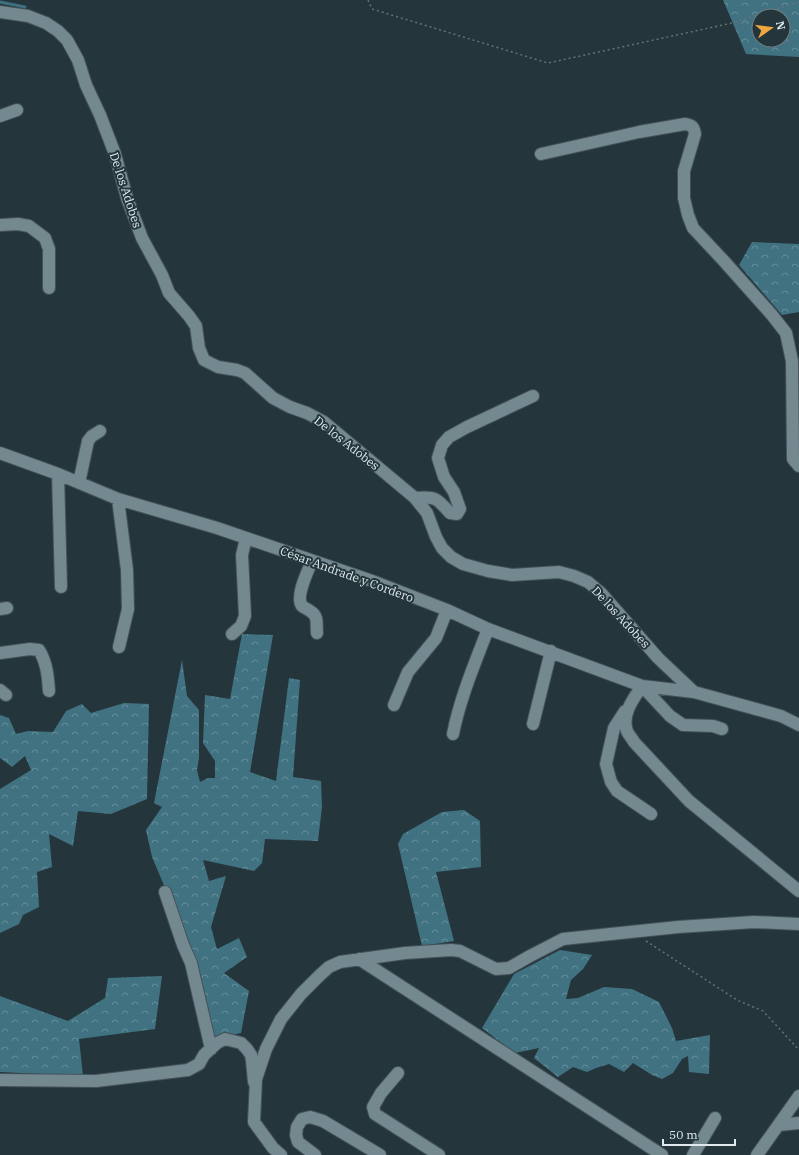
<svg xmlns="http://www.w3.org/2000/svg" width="799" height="1155" viewBox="0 0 799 1155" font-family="'IBM Plex Serif',serif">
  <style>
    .forest { fill: url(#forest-crowns); fill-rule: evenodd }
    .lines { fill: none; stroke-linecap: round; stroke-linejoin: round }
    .stream { stroke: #3e6f7f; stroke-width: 3 }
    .minor-casing { stroke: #435258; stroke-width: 14 }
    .path { stroke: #647378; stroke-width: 1.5; stroke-dasharray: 2 3; stroke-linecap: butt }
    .minor { stroke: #74888f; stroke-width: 12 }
    .labels { text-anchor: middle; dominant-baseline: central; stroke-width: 4; stroke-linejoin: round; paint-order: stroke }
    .street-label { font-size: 12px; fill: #e0eaee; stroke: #24363c }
  </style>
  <defs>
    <pattern id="forest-crowns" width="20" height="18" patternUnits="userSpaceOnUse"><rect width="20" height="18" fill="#417282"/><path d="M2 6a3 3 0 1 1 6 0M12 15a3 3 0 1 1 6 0" fill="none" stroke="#658d9a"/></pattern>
  </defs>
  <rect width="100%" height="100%" fill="#24363c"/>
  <path class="forest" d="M723 0H799V57L746 54ZM759 16H783V40H759Z
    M752 242 799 244V312L782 315 739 265Z
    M242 634 273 635 250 772 276 781 289 678 300 680 293 777 321 781 322 807 318 841 265 839 262 863 254 871 203 860 209 881 226 876 211 927 217 949 239 938 247 957 224 973 249 991 241 1033 212 1039 194 956 152 857 146 830 162 807 154 803 182 660 187 696 199 710V758L197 770 200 782 208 778H215V761L203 743 205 695 230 699Z
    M124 703 149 704 147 799 111 814 78 811 73 846 49 834 52 867 37 872 39 907 23 915 19 924 0 933V789L31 770 25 756 12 767 0 758V715L9 718 16 734 28 731 53 732 66 711 82 704 91 713Z
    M464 810 480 821 481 867 436 872 454 941 422 946 398 844 403 834 442 812Z
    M560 950 592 955 583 969 571 980 566 999 578 998 604 987 632 989 659 1002 672 1028 676 1041 710 1035 709 1074 689 1072 688 1056 682 1059 673 1073 662 1079 652 1075 633 1063 624 1072 609 1064 596 1068 587 1072 573 1067 558 1077 534 1058 539 1048 515 1053 482 1028 514 974Z
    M162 976 155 1029 79 1039 83 1076 0 1072V996L68 1021 105 998 108 978Z"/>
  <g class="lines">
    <path class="stream" d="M0 2 25 7"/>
    <g class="minor-casing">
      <path id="minor" d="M0 12 28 16 46 23 58 31 67 40 78 60 86 85 100 115 115 154 127 198 142 238 162 275 169 293 189 316 196 326 199 348 204 360 218 367 237 370 245 373 273 398 290 407 307 413 324 422 415 498 427 513 436 537 442 548 451 557 463 564 488 571 512 575 559 572 574 576 588 582 601 593 658 658 694 692
        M0 116 17 110
        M541 154 639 132 685 124C692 125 694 127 695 134L684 171V198L688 215 693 228 723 260 772 315 786 333 792 361 793 459 799 466
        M0 225 18 224 29 226 45 238 49 249V288
        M0 453 58 474 118 499 217 528 375 582 447 610 488 629 642 686 694 692 781 716 799 725
        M58 474 61 587
        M79 483 88 441 92 436 100 431
        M415 498C435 496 437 498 450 513L457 514 460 509 454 492 444 477 438 458 442 445 449 437 467 427 533 396
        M118 499 127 570 128 609 119 647
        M312 561C308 571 295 596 302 606 304 608 308 609 310 611 319 616 316 624 317 633
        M0 609 7 608
        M232 634 241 626 245 616 242 555 246 538
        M0 653 30 649 39 650C47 663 48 677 49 691
        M0 690 6 695
        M394 705 408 672 436 638 447 610
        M625 711 614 728 606 764 611 782 617 791 651 814
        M533 724 551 651
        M722 729 713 726 683 725 670 716 642 686C634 698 621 714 627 731 628 734 632 738 634 742L689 801 799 891
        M453 734C460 698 475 663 488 629
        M165 892 183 945 191 963 211 1049
        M359 959 662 1155
        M398 1073 381 1093 373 1107 375 1114 439 1155
        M0 1080 96 1081 188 1070 199 1064 204 1055 217 1043 225 1039 241 1043 247 1049 251 1055 252 1061 254 1082
        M779 1125 799 1123
        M281 1155 273 1148 254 1122 256 1079 266 1049 281 1019 301 994 320 975 329 967 340 962 405 953 451 950 460 951 496 969 509 968 530 956 563 939 678 927 754 922 799 924
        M315 1155 298 1142 296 1135 297 1127 302 1119 310 1117 323 1121 380 1155
        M693 1155 715 1118
        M757 1155 799 1096"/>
    </g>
    <path class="path" d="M368 0 372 9 548 63 732 23 799 2
      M646 941 737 1000 763 1011 799 1050"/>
    <use href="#minor" class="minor"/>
  </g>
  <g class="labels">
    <g class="street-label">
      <text transform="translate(126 190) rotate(72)">De los Adobes</text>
      <text transform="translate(347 443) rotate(38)">De los Adobes</text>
      <text transform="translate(347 574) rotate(20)">César Andrade y Cordero</text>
      <text transform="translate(621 617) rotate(47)">De los Adobes</text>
    </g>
  </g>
  <g transform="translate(771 28) rotate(76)"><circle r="19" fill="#24363c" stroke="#6f7e83"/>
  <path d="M0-3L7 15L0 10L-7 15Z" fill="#f0a73e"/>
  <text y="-6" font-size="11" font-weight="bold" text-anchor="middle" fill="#e0eaee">N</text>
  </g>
  <path d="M663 1139v6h72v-6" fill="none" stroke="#e0eaee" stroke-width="2"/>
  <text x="669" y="1139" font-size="12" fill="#e0eaee" stroke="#24363c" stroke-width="3" paint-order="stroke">50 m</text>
</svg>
